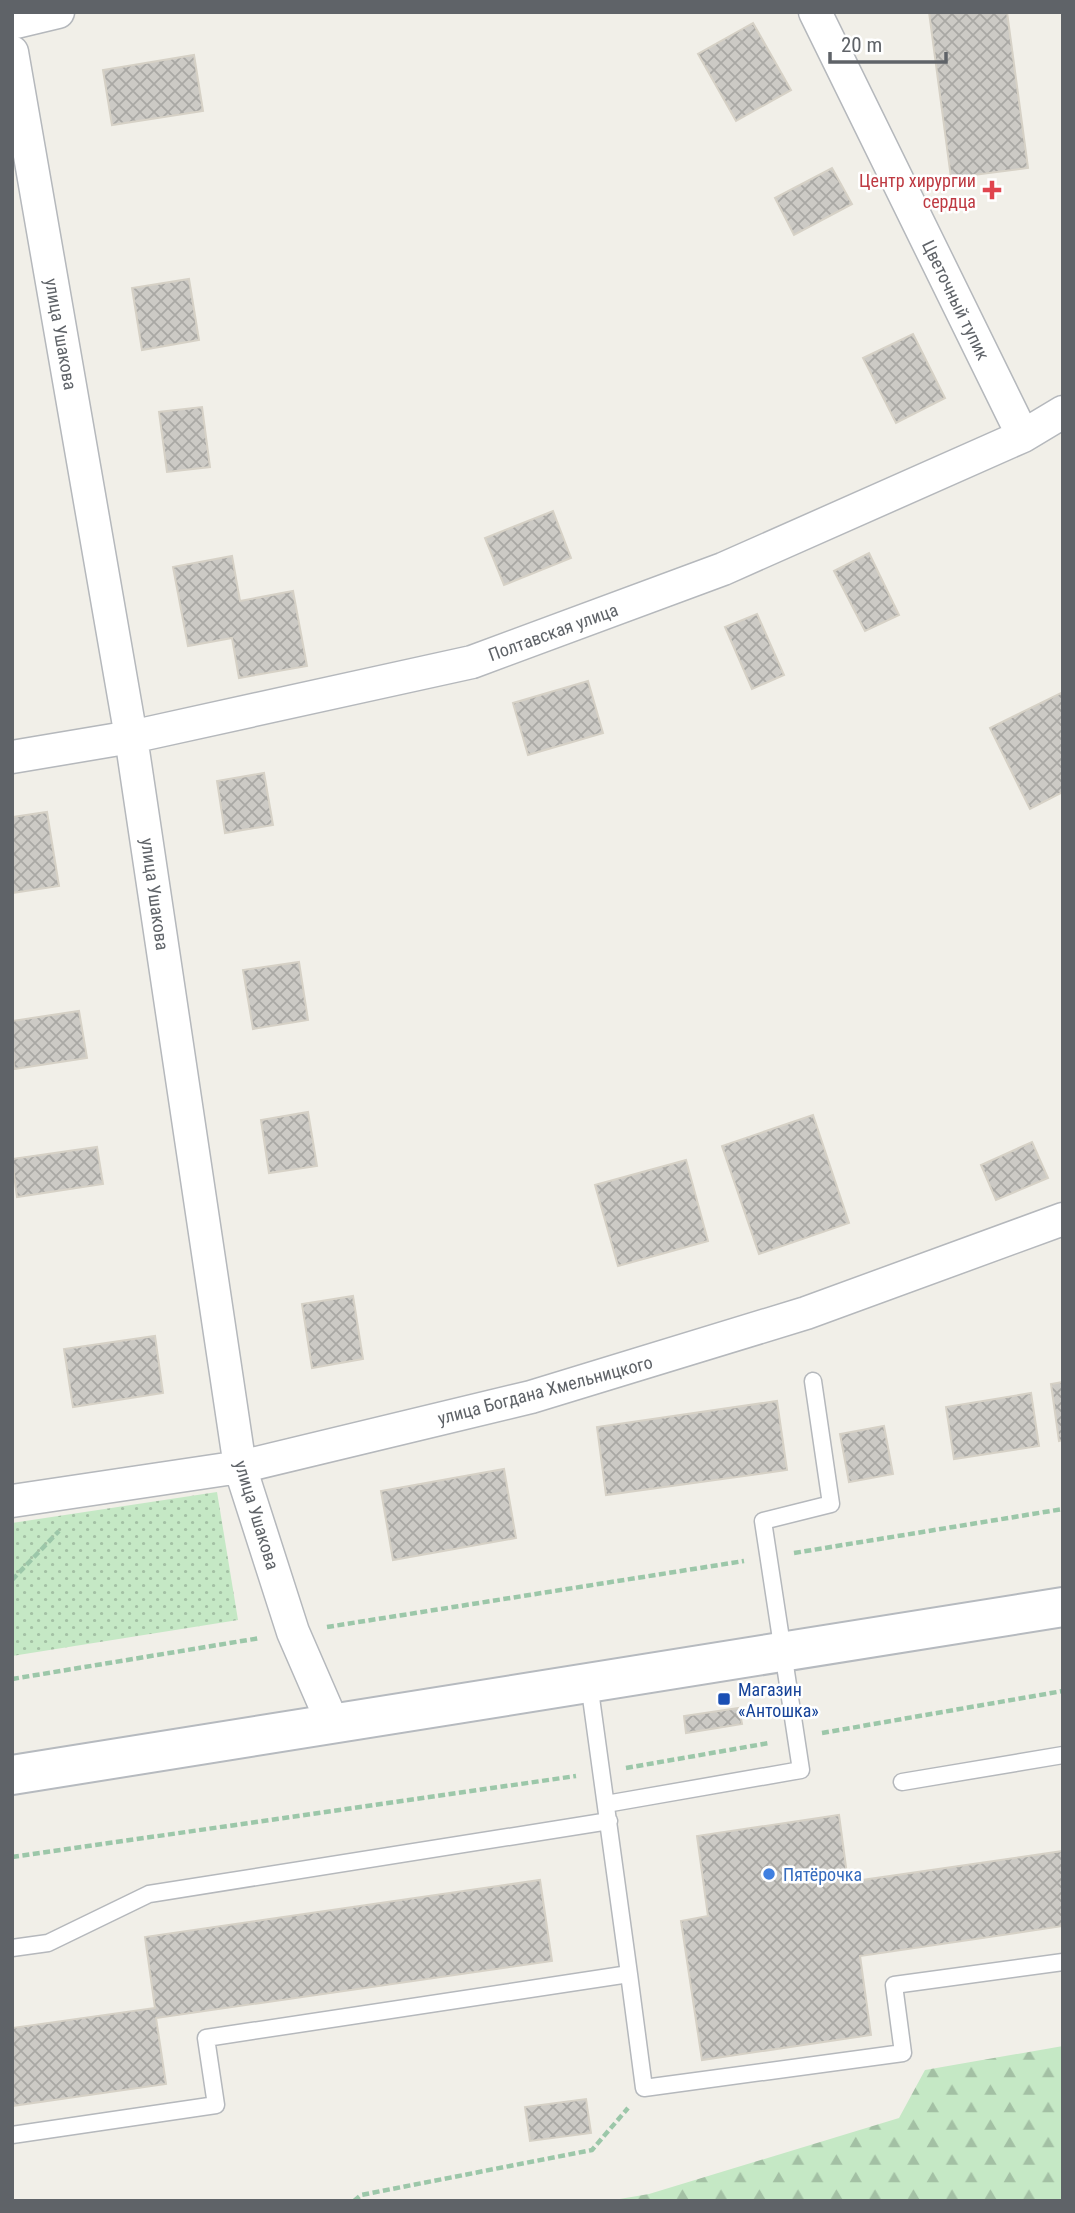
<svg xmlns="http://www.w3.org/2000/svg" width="1075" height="2213" viewBox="0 0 1075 2213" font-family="'Roboto Condensed',sans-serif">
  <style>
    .green { fill: url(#green-dots) }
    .forest { fill: url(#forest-firs) }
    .building { fill: url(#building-cross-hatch); stroke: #d6d1c6; stroke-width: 2 }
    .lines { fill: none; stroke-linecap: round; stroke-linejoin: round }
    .lane-casing { stroke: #b5b8bc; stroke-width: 19 }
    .street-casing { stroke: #b5b8bc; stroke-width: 35 }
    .secondary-casing { stroke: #b6babf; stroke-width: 42 }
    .path { stroke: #9cc7a9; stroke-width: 4.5; stroke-dasharray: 7 3.5; stroke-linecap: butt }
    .lane { stroke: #fff; stroke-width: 16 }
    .street { stroke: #fff; stroke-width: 32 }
    .secondary { stroke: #fff; stroke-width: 38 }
    .health-dot { fill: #e0444e; stroke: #fff; stroke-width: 2.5 }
    .transit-dot { fill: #1a4fb4; stroke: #fff; stroke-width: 2.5 }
    .shop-dot { fill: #3f7fe0; stroke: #fff; stroke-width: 2.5 }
    .labels { text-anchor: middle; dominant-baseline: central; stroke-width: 5; stroke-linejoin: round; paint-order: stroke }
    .health-label { font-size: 18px; fill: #be3a42; stroke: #fff; text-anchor: end }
    .street-label { font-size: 18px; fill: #5f6368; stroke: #fff }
    .transit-label { font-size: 18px; fill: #164399; stroke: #fff; text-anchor: start }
    .shop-label { font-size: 18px; fill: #366cbe; stroke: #fff; text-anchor: start }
  </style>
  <defs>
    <pattern id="green-dots" width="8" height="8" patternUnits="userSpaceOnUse" patternTransform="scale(1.75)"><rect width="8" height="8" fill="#c5e8c5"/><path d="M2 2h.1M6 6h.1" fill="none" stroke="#a3c0a4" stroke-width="1.8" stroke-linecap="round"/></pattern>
    <pattern id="forest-firs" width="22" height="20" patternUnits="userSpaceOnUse" patternTransform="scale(1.75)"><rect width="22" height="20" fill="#c5e8c5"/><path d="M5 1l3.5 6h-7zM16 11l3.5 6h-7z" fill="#a3c0a4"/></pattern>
    <pattern id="building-cross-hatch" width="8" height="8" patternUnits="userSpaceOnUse" patternTransform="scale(1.75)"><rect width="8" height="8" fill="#cccac5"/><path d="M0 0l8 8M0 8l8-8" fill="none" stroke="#a9a8a4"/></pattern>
  </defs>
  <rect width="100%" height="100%" fill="#f1efe8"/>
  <path class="green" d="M217 1492 238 1620 12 1656V1523Z"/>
  <path class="forest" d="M1063 2046V2201H608L649 2194 899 2118 925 2070Z"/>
  <path class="building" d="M929 12H1007L1028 168 951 178Z
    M753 23 791 90 736 121 698 54Z
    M194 55 203 111 112 125 103 70Z
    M832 168 852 204 794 235 775 198Z
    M189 279 199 340 142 350 132 288Z
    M913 334 945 398 896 423 863 358Z
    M202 407 210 467 167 472 159 412Z
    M553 511 571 558 504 585 485 538Z
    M869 553 899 615 865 631 834 571Z
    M232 556 240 601 293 591 307 666 239 678 232 638 188 646 173 567Z
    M757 614 784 675 752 689 725 627Z
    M588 681 603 733 528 755 513 703Z
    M1063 692V792L1030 809 990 728Z
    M264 773 273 825 225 833 217 781Z
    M47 812 59 886 12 893V817Z
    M299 962 308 1020 253 1029 243 970Z
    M79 1011 87 1058 14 1069 12 1021Z
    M308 1112 317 1166 269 1173 261 1120Z
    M813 1115 849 1223 759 1254 722 1146Z
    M1032 1142 1048 1178 996 1200 981 1165Z
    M97 1147 103 1184 17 1197 12 1159Z
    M686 1160 708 1241 618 1266 595 1185Z
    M353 1296 363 1359 312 1368 302 1304Z
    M155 1336 163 1393 73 1407 64 1349Z
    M1063 1382V1440L1059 1441 1051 1384Z
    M1031 1393 1039 1446 954 1459 946 1407Z
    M777 1401 787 1470 606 1495 597 1427Z
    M884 1426 893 1474 849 1482 840 1434Z
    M504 1469 516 1538 393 1560 381 1491Z
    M739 1708 742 1724 686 1733 684 1716Z
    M839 1815 848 1882 1063 1851V1926L860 1956 871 2035 702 2060 681 1921 708 1916 697 1836Z
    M540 1880 552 1961 156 2018 166 2084 12 2106V2028L155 2008 145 1937Z
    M586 2099 591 2133 530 2141 525 2107Z"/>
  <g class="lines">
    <g class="lane-casing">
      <path id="lane" d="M589 1683 629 1974
        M902 1782 1063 1755
        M606 1804 801 1770 763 1521 831 1504 813 1381
        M12 1948 48 1943 149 1894 609 1821
        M12 2135 216 2105 206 2038 629 1974 644 2088 903 2053 894 1985 1063 1962"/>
    </g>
    <g class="street-casing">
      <path id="street" d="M815 12 1023 436
        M12 23 58 12
        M12 52 131 737 240 1467 293 1632 333 1724
        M12 757 131 737 472 662 723 569 1023 436 1063 412
        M12 1501 240 1467 531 1397 806 1313 1063 1219"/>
    </g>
    <g class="secondary-casing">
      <path id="secondary" d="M12 1775 1063 1607"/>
    </g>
    <path class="path" d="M794 1553 1063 1509
      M12 1580 59 1531
      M327 1627 744 1561
      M12 1679 260 1638
      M822 1733 1063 1691
      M626 1768 769 1743
      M12 1857 576 1776
      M354 2201 361 2195 592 2150 628 2108"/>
    <use href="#lane" class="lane"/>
    <use href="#street" class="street"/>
    <use href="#secondary" class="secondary"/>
  </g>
  <path class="health-dot" d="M988.5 179.5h7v7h7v7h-7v7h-7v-7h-7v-7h7z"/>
  <rect class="transit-dot" x="717" y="1692" width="14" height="14" rx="3.5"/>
  <circle class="shop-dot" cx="769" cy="1874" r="7"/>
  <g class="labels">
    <g class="health-label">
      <text x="976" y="180">Центр хирургии<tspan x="976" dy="21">сердца</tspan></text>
    </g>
    <g class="street-label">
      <text transform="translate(956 300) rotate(64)">Цветочный тупик</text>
      <text transform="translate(61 334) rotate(80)">улица Ушакова</text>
      <text transform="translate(553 632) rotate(-20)">Полтавская улица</text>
      <text transform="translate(155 894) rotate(82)">улица Ушакова</text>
      <text transform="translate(545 1390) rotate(-15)">улица Богдана Хмельницкого</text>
      <text transform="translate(257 1515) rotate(73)">улица Ушакова</text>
    </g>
    <g class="transit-label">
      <text x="738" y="1689">Магазин<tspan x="738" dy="21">«Антошка»</tspan></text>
    </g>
    <g class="shop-label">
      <text x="783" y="1874">Пятёрочка</text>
    </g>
  </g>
  <rect width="1075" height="2213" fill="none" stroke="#5f6368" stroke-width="28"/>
  <path d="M830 52v10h116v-10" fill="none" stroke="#5f6368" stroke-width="3.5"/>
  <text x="841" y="52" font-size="21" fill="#5f6368" stroke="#ffffff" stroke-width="5" paint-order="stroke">20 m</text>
</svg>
